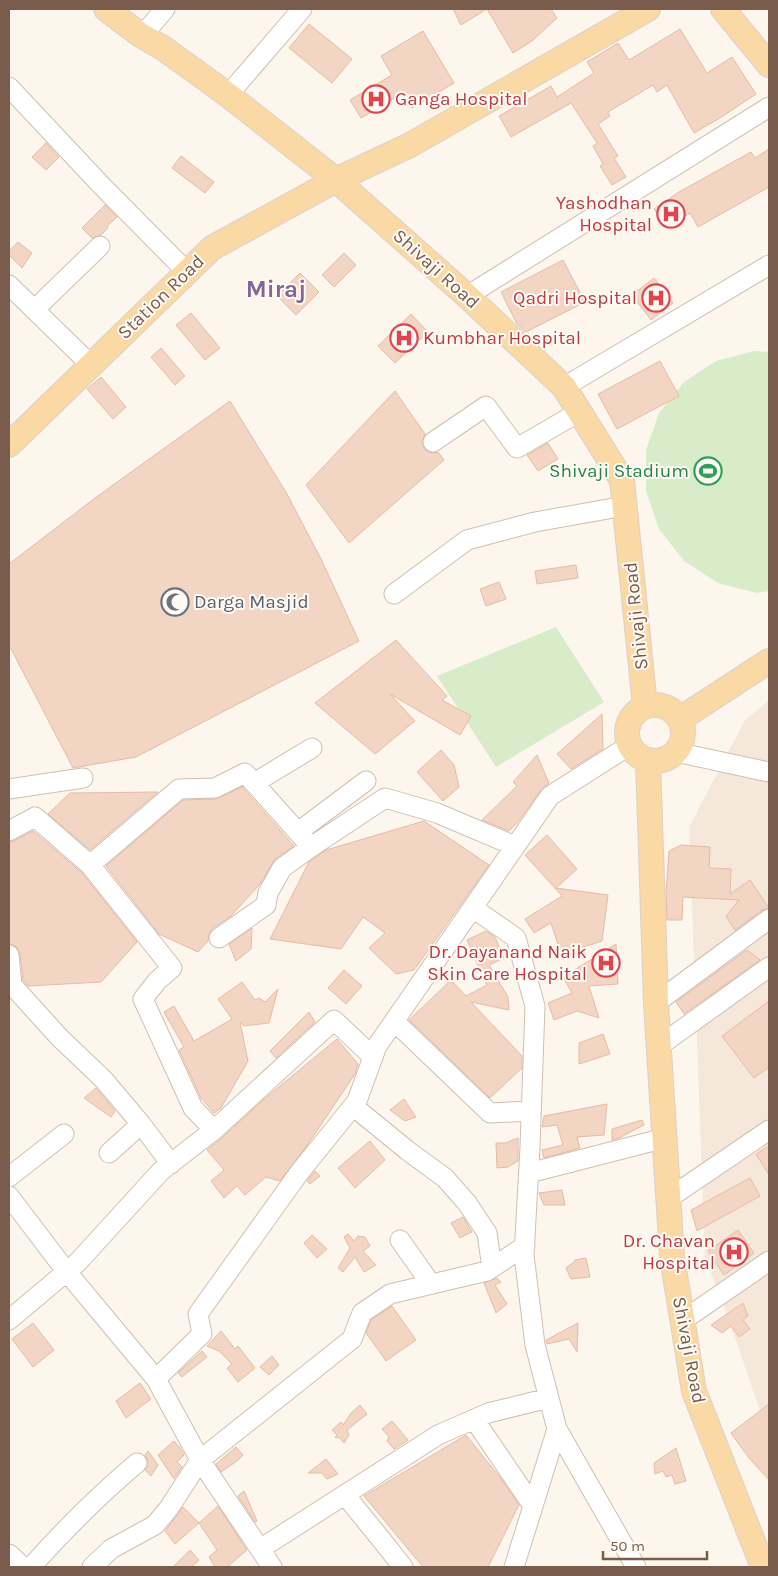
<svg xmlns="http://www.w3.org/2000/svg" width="778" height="1576" viewBox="0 0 778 1576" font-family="Karla,sans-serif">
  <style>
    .residential { fill: #f5e8da }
    .green { fill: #d8ecc9 }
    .building { fill: #f3d5c3; stroke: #e6bba3 }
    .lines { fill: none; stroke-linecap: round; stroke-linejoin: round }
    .minor-casing { stroke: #d1beb0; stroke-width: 21 }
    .major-casing { stroke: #dad1cd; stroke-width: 26 }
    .minor { stroke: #fff; stroke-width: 19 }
    .major { stroke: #fbd9a5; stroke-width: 24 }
    .labels { text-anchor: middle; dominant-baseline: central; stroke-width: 4; stroke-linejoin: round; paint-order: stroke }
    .health-label { font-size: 19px; fill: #be3a42; stroke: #fffaf3; text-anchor: end }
    .street-label { font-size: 19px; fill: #7a5c4d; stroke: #fffaf3 }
    .leisure-label { font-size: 19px; fill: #27864d; stroke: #fffaf3; text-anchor: end }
    .worship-label { font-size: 19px; fill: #5b616d; stroke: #fffaf3; text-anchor: start }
    .district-label { font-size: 24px; font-weight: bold; fill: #846695; stroke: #fffaf3 }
  </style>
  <rect width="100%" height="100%" fill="#fdf6ec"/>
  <path class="residential" d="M769 700V1437L731 1326 705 1257 689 827 745 720Z"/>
  <path class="green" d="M754 351 769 352V591L757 593 718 583 684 561 659 529 646 491V450L659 413 684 382 716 361Z
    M556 627 604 702 496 767 437 676Z"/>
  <path class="building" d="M453 9H551L557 18 532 41 513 53 487 9 461 25Z
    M309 24 352 59 332 83 289 48Z
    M680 29 707 73 732 57 756 94 720 118 694 133 667 85 657 92 653 85 608 112 610 116 598 124 618 156 614 158 626 177 612 185 600 166 603 164 593 146 597 143 571 103 511 137 499 116 551 86 557 97 594 73 587 62 618 43 629 60Z
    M423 31 454 83 412 108 403 93 361 118 350 100 392 75 381 56Z
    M46 143 59 157 46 170 32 157Z
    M769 149V187L698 227 690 213 667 228 654 209 679 192 751 152 755 158Z
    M181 156 214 182 205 193 172 168Z
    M105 205 117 217 107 226 108 228 101 235 92 238 82 228Z
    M18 242 32 253 22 268 9 255V251Z
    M344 253 356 265 334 287 322 275Z
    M563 260 585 302 526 332 517 324 501 292Z
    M300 273 319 292 296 315 277 296Z
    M654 278 673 303 651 320 632 295Z
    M191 313 220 348 205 360 176 325Z
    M411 314 428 332 395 363 378 346Z
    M161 348 185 376 175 385 151 357Z
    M660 361 679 396 617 429 598 394Z
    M101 377 126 407 113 419 87 389Z
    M395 391 425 434 422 442 424 449 429 452 433 453 438 452 444 460 349 543 306 485Z
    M230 401 287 494 321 559 359 641 136 757 73 768 9 645V564L95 498Z
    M548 443 558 459 538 471 527 455Z
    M576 565 578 578 537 584 535 571Z
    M499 582 506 599 486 606 480 589Z
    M396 640 447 696 442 700 471 716 460 735 390 694 415 721 375 754 315 703Z
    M602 714 603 749 571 769 557 754Z
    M441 750 454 765 459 787 443 801 417 772Z
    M537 755 549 783 541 790 517 823 509 831 482 820 517 786 513 782Z
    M242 787 294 846 275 859 260 884 231 916 212 929 209 934 208 941 198 952 159 934 106 866 183 800 216 799Z
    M158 792 90 850 48 814 70 793Z
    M424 821 489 865 414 970 396 974 369 948 385 933 363 917 341 949 270 939 309 862 326 850Z
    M33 831 82 873 137 942 101 982 28 986 23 980 20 954 18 949 14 945 9 944V842L14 841Z
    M547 835 577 869 556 888 608 895 602 941 561 954 551 923 534 933 525 919 562 896 525 855Z
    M681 845 710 847 709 868 731 869 730 894 750 880 769 908 762 910 735 930 726 916 739 900 683 897 682 920H667L666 894 669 851Z
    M252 928 251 949 236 961 229 944Z
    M486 931 495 937 504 958 489 965 508 997 509 1010 471 1002 522 1056V1068L490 1098 409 1020 451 980 466 996 487 985 467 940Z
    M616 944 618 984 589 986 599 1018 577 1011 554 1020 548 1003 572 993 563 977Z
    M747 950 760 960 684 1014 676 1002Z
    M344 970 362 986 346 1004 328 988Z
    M242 982 255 1000 259 998 265 1002 278 989 269 1023 244 1026 240 1022 248 1061 221 1108 214 1113 201 1098 179 1050 184 1047 164 1012 174 1006 194 1041 232 1019 218 999Z
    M769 1001V1067L754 1078 722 1036Z
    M309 1012 315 1022 276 1058 270 1051Z
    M603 1034 610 1054 579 1064V1043Z
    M337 1039 358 1064 355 1074 306 1147 280 1181 266 1177 245 1195 237 1186 224 1198 211 1181 224 1170 207 1150 222 1138 263 1100Z
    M96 1088 115 1111 111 1117 84 1098Z
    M404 1099 416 1117 405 1121 390 1110Z
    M607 1104 604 1135 577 1137 580 1148 544 1158 542 1150 563 1145 557 1125 542 1127 544 1116Z
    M642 1120 644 1125 619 1138 612 1140V1129Z
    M518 1138V1161L508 1167 497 1168 496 1143H505Z
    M370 1141 385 1160 355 1188 338 1168Z
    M769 1146V1175L756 1154Z
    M315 1171 320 1176 310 1184 307 1181Z
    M750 1178 760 1196 697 1231 691 1210Z
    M562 1190 565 1205H544L539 1193Z
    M463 1217 472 1232 460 1238 451 1223Z
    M738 1230 754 1253 724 1275 708 1251Z
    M348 1234 354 1241 358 1236 365 1237 370 1246 363 1251 376 1265 364 1272 355 1257 343 1272 338 1268 350 1248 344 1237Z
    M312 1235 327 1249 317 1258 304 1243Z
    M586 1258 590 1277 571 1279 566 1268 574 1262 575 1260Z
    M497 1278 501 1282 495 1285 507 1304 496 1313 484 1283Z
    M743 1303 748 1316 743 1320 750 1329 739 1337 731 1326 722 1333 711 1325Z
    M392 1306 416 1340 386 1361 366 1333 371 1320Z
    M33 1323 54 1350 33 1367 12 1339Z
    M578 1323 577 1352 569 1339 547 1344 546 1340Z
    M221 1331 235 1349 238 1346 255 1368 238 1382 227 1368 232 1364 219 1351 207 1346Z
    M202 1351 207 1357 182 1377 178 1373Z
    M272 1356 279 1365 269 1375 260 1367Z
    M140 1383 151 1399 126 1418 116 1401Z
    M769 1404V1480L749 1458 731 1433Z
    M360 1405 367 1414 347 1430 349 1435 344 1443 339 1437 337 1438 335 1437 337 1435 332 1430 341 1422 343 1425 351 1413Z
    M392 1421 408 1440 394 1449 387 1441 389 1437 382 1429Z
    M466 1435 502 1480 519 1505 488 1567H423L364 1496Z
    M174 1441 180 1448 184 1455 177 1462 182 1467 174 1479 158 1455Z
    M236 1447 243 1455 237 1461 221 1472 216 1464Z
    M676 1448 686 1481 675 1484 672 1475 666 1477 663 1471 655 1474 654 1463Z
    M148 1451 158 1465 151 1476 145 1470 148 1466V1461L145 1455Z
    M326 1459 338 1474 327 1479 322 1473H308Z
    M244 1491 257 1521 255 1522 238 1496Z
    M218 1506 247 1550 227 1567H215L209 1557 217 1550 199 1523Z
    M183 1507 199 1523 175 1544 165 1531Z
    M190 1550 199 1560 191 1567H173Z"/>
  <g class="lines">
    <g class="minor-casing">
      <path id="minor" d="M142 36 165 9
        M9 87 101 185 187 272
        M228 95 302 9
        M9 285 91 365
        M467 296 769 107
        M34 310 100 246
        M564 387 769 265
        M433 442 486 406 517 448 579 412
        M394 594 467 540 535 522 625 506
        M676 752 769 772
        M254 783 312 748
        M9 789 83 778
        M9 831 35 817 90 865 172 968 157 981 143 999 193 1108 214 1130
        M298 832 366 781
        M90 865 179 789 215 788 245 773 311 847 385 798 437 813 515 846
        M473 908 516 938 535 1006 530 1147 524 1255 535 1345 557 1429 636 1567
        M219 938 266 905 268 893 282 868 311 847
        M9 955 12 985 59 1037 104 1080 141 1124 171 1164
        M656 1003 769 919
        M394 1021 490 1113 531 1111
        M659 1046 769 967
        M353 1106 408 1151 445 1178 467 1203 487 1233 492 1268
        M109 1153 141 1124
        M529 1173 665 1138
        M9 1177 64 1134
        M9 1196 66 1271 156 1379 200 1460 272 1567
        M669 1198 769 1130
        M400 1240 431 1284
        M9 1320 78 1262 161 1171 214 1130 334 1020 373 1057
        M682 1321 769 1261
        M156 1379 202 1334 198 1314 299 1173 357 1101 377 1046 550 796 630 745
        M474 1419 533 1506
        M345 1495 380 1538 403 1567
        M260 1549 438 1435 488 1413 549 1398
        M9 1554 23 1567
        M31 1567C64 1530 99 1495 137 1463
        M92 1567 111 1549 155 1525 169 1508 200 1460 352 1339 362 1313 390 1294 487 1271 525 1246
        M514 1567 557 1429"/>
    </g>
    <g class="major-casing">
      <path id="major" d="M106 9 142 36 163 48 228 95 336 180 467 296 564 387 622 480 645 706
        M723 9 769 65
        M9 445 212 248 336 180 410 145 648 9
        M627 733a28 28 0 1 1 56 0a28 28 0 1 1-56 0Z
        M680 719 769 661
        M648 760 656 1003 672 1257 694 1391 763 1567"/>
    </g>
    <use href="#minor" class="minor"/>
    <use href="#major" class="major"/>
  </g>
  <defs>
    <g id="hospital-ring" transform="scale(1.4375)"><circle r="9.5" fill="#fffaf3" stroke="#e0444e" stroke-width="1.5"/><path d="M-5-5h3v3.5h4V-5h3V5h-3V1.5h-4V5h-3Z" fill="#e0444e"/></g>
    <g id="stadium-ring" transform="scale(1.4375)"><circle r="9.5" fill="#fffaf3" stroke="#2e9e5b" stroke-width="1.5"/><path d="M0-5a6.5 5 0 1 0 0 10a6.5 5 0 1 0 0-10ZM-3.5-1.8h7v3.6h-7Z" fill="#2e9e5b"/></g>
    <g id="mosque-ring" transform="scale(1.4375)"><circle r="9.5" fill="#fffaf3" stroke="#6b7280" stroke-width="1.5"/><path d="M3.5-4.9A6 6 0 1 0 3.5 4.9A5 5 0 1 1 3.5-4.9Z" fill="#6b7280"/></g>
  </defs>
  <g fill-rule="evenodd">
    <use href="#hospital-ring" x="376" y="99"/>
    <use href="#hospital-ring" x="671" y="214"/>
    <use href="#hospital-ring" x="656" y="298"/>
    <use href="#hospital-ring" x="404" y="338"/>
    <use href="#stadium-ring" x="708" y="471"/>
    <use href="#mosque-ring" x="175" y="602"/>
    <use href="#hospital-ring" x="606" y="963"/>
    <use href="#hospital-ring" x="734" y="1252"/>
  </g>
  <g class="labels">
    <g class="health-label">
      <text x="395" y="99" text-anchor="start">Ganga Hospital</text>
      <text x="652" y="203">Yashodhan<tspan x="652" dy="22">Hospital</tspan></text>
      <text x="637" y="298">Qadri Hospital</text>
      <text x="423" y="338" text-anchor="start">Kumbhar Hospital</text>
      <text x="587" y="952">Dr. Dayanand Naik<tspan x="587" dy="22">Skin Care Hospital</tspan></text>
      <text x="715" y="1241">Dr. Chavan<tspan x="715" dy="22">Hospital</tspan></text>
    </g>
    <g class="street-label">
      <text transform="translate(436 269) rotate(42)">Shivaji Road</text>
      <text transform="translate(161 297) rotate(-44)">Station Road</text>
      <text transform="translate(636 616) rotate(-96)">Shivaji Road</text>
      <text transform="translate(689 1350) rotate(79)">Shivaji Road</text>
    </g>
    <g class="leisure-label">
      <text x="689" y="471">Shivaji Stadium</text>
    </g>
    <g class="worship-label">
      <text x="194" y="602">Darga Masjid</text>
    </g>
    <g class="district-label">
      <text x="276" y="289">Miraj</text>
    </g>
  </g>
  <rect width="778" height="1576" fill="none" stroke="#7a5c4d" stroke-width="20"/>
  <path d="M603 1551v8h104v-8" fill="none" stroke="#7a5c4d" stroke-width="2.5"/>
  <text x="610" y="1551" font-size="15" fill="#7a5c4d" stroke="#fffaf3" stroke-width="4" paint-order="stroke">50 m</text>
</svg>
